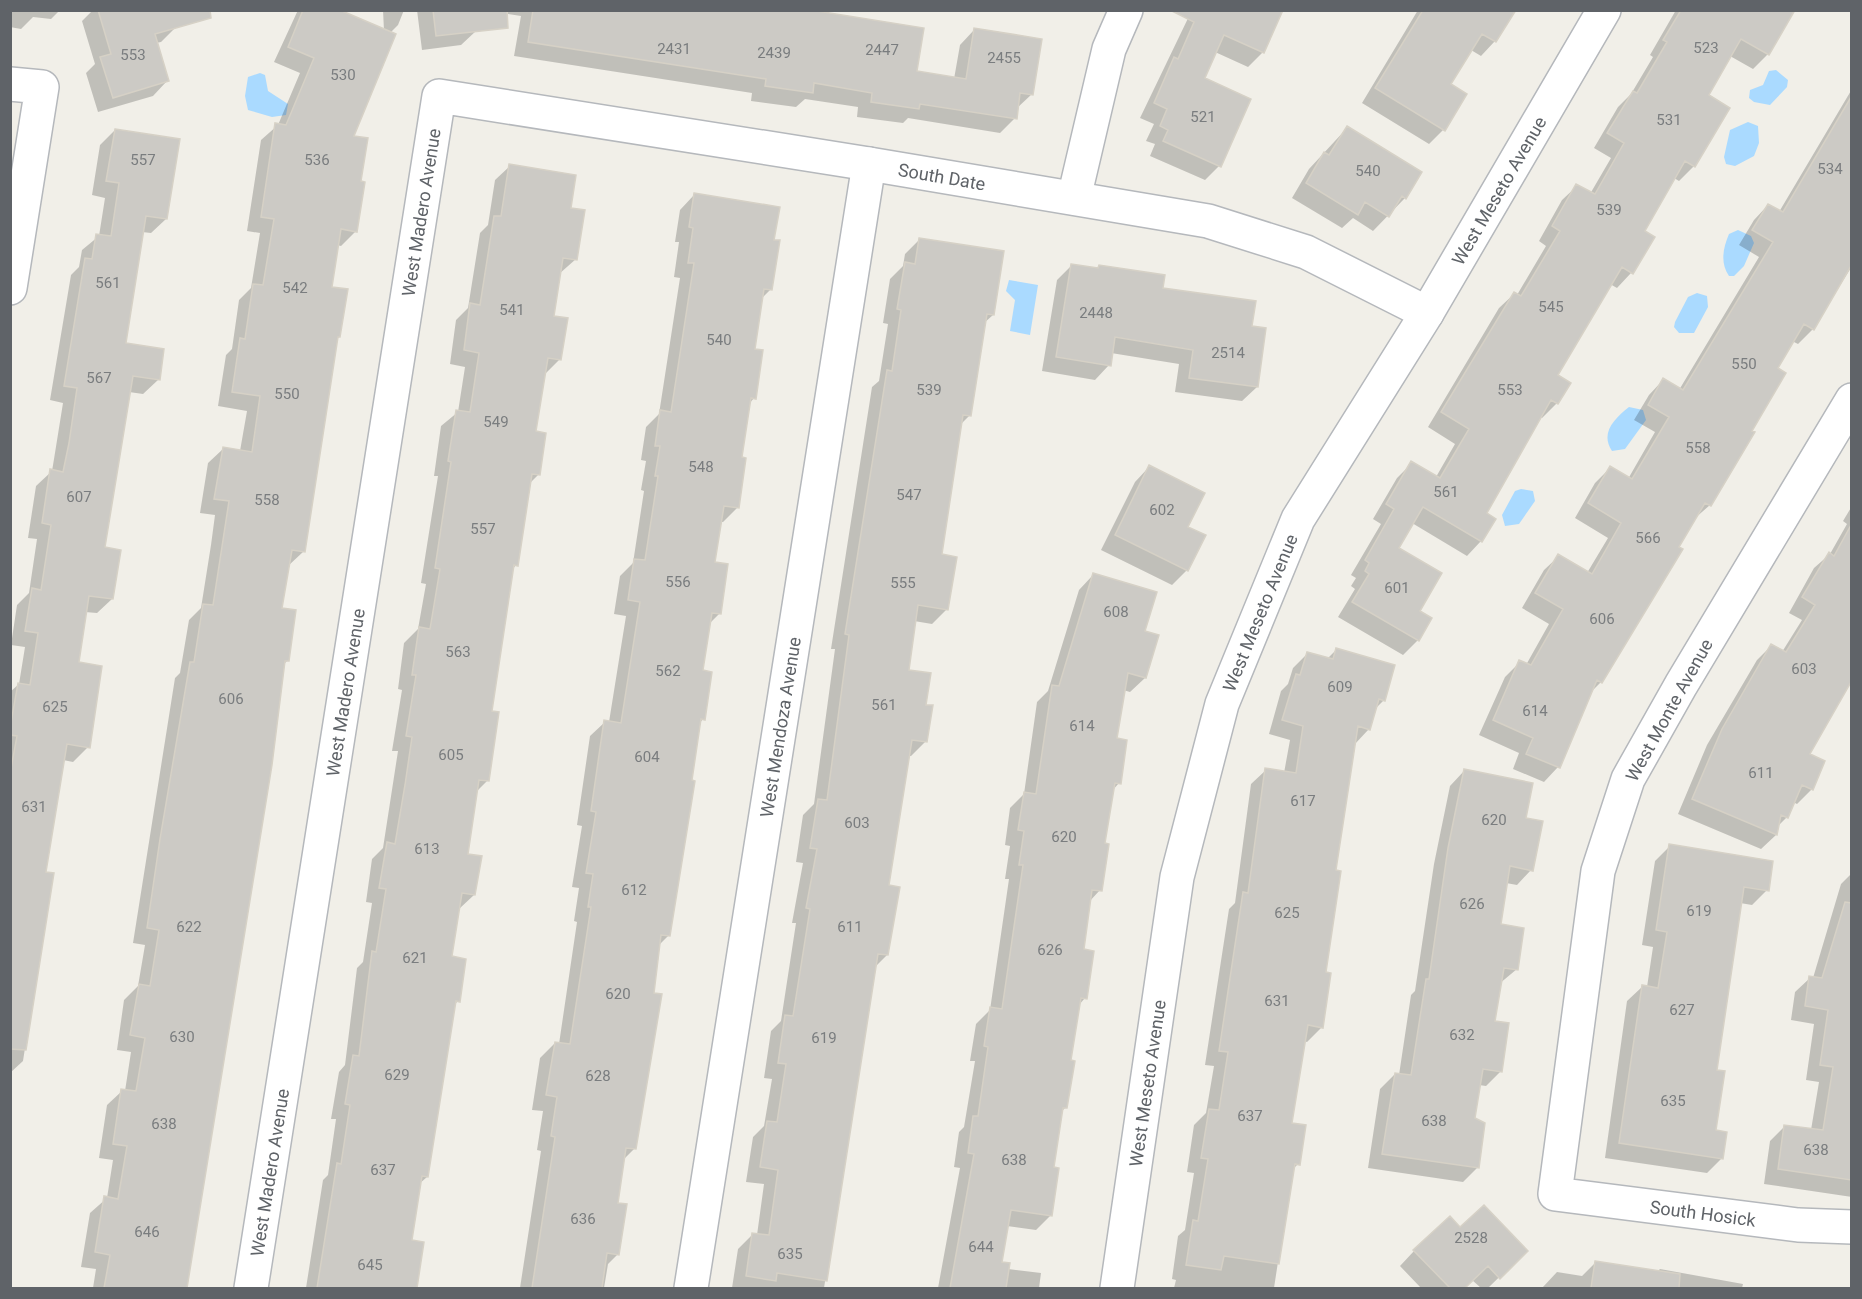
<svg xmlns="http://www.w3.org/2000/svg" width="1862" height="1299" viewBox="0 0 1862 1299" font-family="Roboto,sans-serif">
  <style>
    .water { fill: #aadaff }
    .shadow { fill: #0003 }
    .building { fill: #cccac5; stroke: #d6d1c6; stroke-width: 1.5 }
    .lines { fill: none; stroke-linecap: round; stroke-linejoin: round }
    .minor-casing { stroke: #b5b8bc; stroke-width: 36 }
    .minor { stroke: #fff; stroke-width: 33 }
    .labels { text-anchor: middle; dominant-baseline: central; stroke-width: 5; stroke-linejoin: round; paint-order: stroke }
    .number-label { font-size: 15px; fill: #7a7d7f }
    .street-label { font-size: 18px; fill: #5f6368; stroke: #fff }
  </style>
  <rect width="100%" height="100%" fill="#f1efe8"/>
  <path class="water" d="M1776 70 1788 80 1787 87 1770 105 1754 102 1749 98 1750 90 1763 85 1769 71Z
    M260 73 265 75 268 91 288 104 286 115 272 117 248 110 245 96 248 77Z
    M1748 122 1758 126 1759 143 1754 156 1735 166 1726 164 1724 157 1730 130Z
    M1738 230 1751 236 1754 243 1744 266 1734 276H1729C1720 263 1723 248 1729 234Z
    M1009 280 1038 285 1030 335 1010 331 1015 300 1006 291Z
    M1697 293 1707 296 1708 307 1694 333H1679L1674 327 1675 322 1688 297Z
    M1629 407 1643 410 1646 420 1625 449 1612 451C1600 433 1614 419 1629 407Z
    M1521 489 1533 491 1535 501 1519 524 1505 526 1502 515 1515 491Z"/>
  <path class="shadow" d="M10 10H60L51 19 33 17 21 29 10 27Z
    M93 10H171L176 27 161 42 156 43 167 81 153 96 98 112 86 73 95 64 82 21Z
    M298 10H336L384 31 383 10H404L398 25 390 33 352 137 359 182 356 231 341 246 337 245 330 288 339 337 336 340 303 552 288 566 281 609 287 661 282 666 270 765 187 1288H93L96 1269 81 1267 90 1213 107 1198 113 1160 99 1158 107 1105 122 1091H125L131 1052 117 1050 124 1000 138 986 145 945 133 943 175 678 180 673 189 620 201 608 211 545 215 515 200 513 208 463 223 449 240 451 247 411 218 406 226 355 232 349 239 300 251 288 260 233 247 231 261 140 278 125 300 73 274 62Z
    M417 10H474L476 31 461 45 422 50Z
    M508 10H807L916 73 954 79 960 45 974 30 1032 94 1016 109 1015 118 1000 133 908 118 903 123 857 117 858 107 805 99 796 107 751 101 752 93 514 56 521 16 508 14Z
    M1192 10 1263 52 1248 67 1215 52 1203 79 1219 166 1205 180 1150 156 1155 144 1146 141 1154 124 1140 118Z
    M1418 10H1514L1495 41 1481 56 1471 50 1449 85 1443 130 1429 144 1362 103Z
    M1676 10H1793L1767 55 1753 69 1730 56 1707 95 1694 166 1679 181 1674 178 1643 232 1631 273 1617 288 1610 284 1556 376 1569 383 1557 403 1542 418 1540 417 1485 514 1481 541 1467 556 1412 523 1397 548 1418 611V640L1403 655 1338 617 1355 589 1351 586 1356 578 1351 575 1381 524 1373 519 1397 478 1412 463 1436 477 1455 444 1428 427 1499 308 1514 294 1517 295 1546 246 1539 241 1562 200 1577 186 1590 194 1611 158 1594 148 1618 107 1631 94 1653 57 1650 55Z
    M1852 89V266L1813 329 1798 344 1792 341 1776 368 1784 374 1710 505 1694 519 1601 682 1590 693 1558 767 1544 782 1513 769 1519 753 1479 735 1505 677 1520 662 1526 665 1549 624 1522 608 1544 570 1559 556 1587 573 1608 538 1575 518 1595 483 1610 468 1628 479 1655 432 1634 420 1649 395 1663 380 1679 390 1759 257 1739 245 1754 220 1768 205 1779 212Z
    M1347 128 1405 198 1373 231 1353 218 1342 228 1292 198 1309 169Z
    M115 130 166 219 151 233 142 232 124 344 158 380 143 394 129 392 104 548 112 599 97 613 85 612 77 664 88 747 73 762 63 760 44 873 52 874 23 1061 10 1073V692L19 684 25 647 11 645 17 605 29 593 37 539 28 538 36 486 52 471 54 459 63 403 50 400 71 275 79 267 82 250 99 236 105 198 92 195 100 145Z
    M510 166 570 209 576 259 559 274 553 317 560 359 545 374 534 433 538 475 529 484 516 565 512 570 490 712 487 781 476 792 466 855 474 895 459 909 450 958 458 1001 453 1006 427 1177 419 1184 410 1241 422 1243 415 1288H306L323 1180 328 1175 336 1119H331L339 1072 345 1065 357 968 363 962 372 903 366 902 372 859 383 848 398 751H392L402 690 398 689 404 643 418 629 426 584 421 583 438 476H434L441 426 458 412 465 367 450 364 456 320 468 308 480 233 488 225 495 180Z
    M694 195 773 241 771 289 761 299 753 350 754 398 749 404 740 458 737 508 723 522H720L713 563 720 613 709 624 701 672 703 719 699 724 669 935 658 946 635 1148 623 1160 616 1205 618 1254 608 1264 604 1288H520L541 1151 537 1150 543 1111 532 1110 540 1058 555 1043 559 1044 577 922 574 921 579 888 572 887 582 826 577 825 590 736 605 722H609L626 616 614 614 620 576 633 563 644 491 641 490 646 461 641 460 646 427 659 414 680 278 674 277 679 242H675L680 210Z
    M920 239 993 315 984 323 970 415 961 424 941 556 947 609 932 624 914 621 907 671 925 706 926 741 911 756H908L888 886 887 955 875 967 824 1288H732L738 1249 753 1234 757 1235 764 1184 746 1182 753 1137 764 1126 772 1079 764 1078 771 1031 781 1021 796 923H792L803 863 796 862 803 815 814 804 835 649H831L872 387 879 381 888 324 883 323 890 279 903 266 905 254Z
    M1071 266 1161 289 1251 328 1257 387 1242 401 1175 392 1179 364 1111 353 1109 365 1095 380 1042 371 1057 280Z
    M1149 467 1186 527 1187 570 1172 585 1101 550 1135 482Z
    M1852 506V645L1847 654 1852 656V679L1808 755 1812 789 1797 804 1793 802 1787 817 1777 827 1776 835 1761 849 1678 814 1707 745 1757 660 1772 645 1782 652 1802 620 1789 613 1814 568 1830 554 1847 524 1843 521Z
    M1093 575 1143 632 1145 678 1130 692 1123 690 1116 740 1119 783 1112 791 1103 844 1100 890 1089 902 1082 950 1085 998 1078 1006 1069 1061 1066 1107 1061 1112 1052 1169 1051 1215 1036 1230 1007 1226 1001 1263 1008 1269 1041 1273 1039 1288H938L960 1168 954 1167 959 1132 964 1127 975 1061H970L976 1024 990 1010 1009 879H1005L1010 846 1005 845 1010 808 1024 794 1037 702 1048 691 1079 590Z
    M1336 650 1384 700 1375 709 1369 729 1354 745 1334 871 1322 1027 1307 1042 1304 1041 1291 1124 1298 1164 1292 1170 1274 1288H1174L1176 1280 1172 1279 1178 1236 1185 1230 1194 1173 1187 1172 1194 1125 1206 1113 1214 1066 1205 1065 1229 909 1235 903 1251 784 1266 770 1284 773 1290 740 1269 734 1281 691 1288 684 1293 668 1308 653 1327 659Z
    M1464 771 1524 819 1531 870 1517 885 1506 883 1499 926 1517 969 1499 984 1493 1022 1501 1071 1486 1086 1479 1085 1473 1119 1477 1168 1463 1182 1368 1168 1380 1089 1395 1074 1399 1075 1411 995 1415 991 1434 864 1450 786Z
    M1670 846 1767 890 1752 905 1740 903 1716 1071 1714 1131 1722 1158 1707 1173 1605 1158 1627 1001 1642 987H1647L1653 947 1642 945 1655 861Z
    M1852 873V1197L1764 1184 1770 1141 1785 1126 1811 1130 1819 1082 1806 1080 1814 1024 1791 1020 1795 992 1810 978H1813L1841 884Z
    M1460 1229 1526 1251 1488 1288H1481L1472 1280 1463 1288H1421L1400 1266 1414 1251Z
    M1596 1262 1657 1272 1660 1269 1743 1284 1742 1288H1542L1557 1272 1582 1276Z"/>
  <path class="building" d="M98 10H210L211 18 155 34 169 81 113 98 100 57 111 54Z
    M303 10H340L396 34 354 136 368 138 361 181 365 182 357 232 341 229 332 287 348 289 340 337H338L305 552 292 550 282 608 296 610 289 661H285L272 765 187 1288H104L110 1255 95 1252 104 1196 118 1199 127 1146 113 1144 121 1089 136 1091 145 1038 130 1035 139 984 150 986 159 930 147 928 160 839 190 662H194L203 604 213 605 229 501 214 499 223 447 252 452 260 396 232 392 240 338 245 339 253 284 263 285 274 219 261 217 275 123 286 125 314 58 288 47Z
    M433 10H507L508 28 436 36Z
    M533 10H811L924 28 917 71 966 79 974 28 1042 39 1033 95 1020 93 1017 119 920 104 919 109 871 102 872 93 814 83 813 93 765 86 766 79 528 42Z
    M1170 10H1283L1264 53 1224 35 1205 78 1251 99 1221 167 1163 141 1168 130 1160 126 1167 109 1154 103 1174 57 1178 59 1194 22Z
    M1423 10H1516L1496 42 1482 34 1451 84 1467 94 1445 131 1375 88Z
    M1681 10H1795L1769 55 1741 39 1709 95 1730 108 1695 167 1685 161 1645 231 1655 237 1633 274 1622 267 1558 375 1571 383 1558 404 1551 400 1487 513 1496 519 1482 542 1423 507 1399 548 1442 573 1420 611 1432 618 1419 641 1352 602 1369 574 1365 571 1369 563 1365 560 1394 509 1386 504 1411 461 1440 478 1469 429 1441 412 1514 292 1521 296 1560 231 1552 226 1576 184 1595 194 1624 143 1607 133 1633 91 1637 93 1667 42 1663 40Z
    M1851 97V266L1814 330 1804 324 1778 368 1786 373 1752 431 1755 432 1711 506 1705 503 1679 547 1683 549 1602 683 1597 680 1560 768 1526 754 1533 738 1493 720 1519 660 1531 665 1563 609 1535 593 1558 554 1592 574 1621 523 1588 503 1610 466 1632 479 1669 417 1648 405 1663 378 1683 390 1773 242 1752 230 1768 204 1783 212Z
    M1347 126 1422 172 1406 199 1402 196 1389 217 1365 202 1358 215 1306 183 1324 152 1329 155Z
    M115 129 180 139 167 219 146 216 126 343 164 349 160 380 133 376 105 547 121 550 113 599 89 596 79 662 102 666 90 748 67 744 46 872 54 873 26 1050 10 1049V774L17 736 10 735V728L18 683 30 685 38 633 25 631 32 588 41 590 51 525 42 523 50 469 63 472 69 443 77 388 64 386 85 258 92 259 96 234 111 236 119 183 106 181Z
    M509 164 576 175 571 208 585 210 577 260 563 258 554 316 568 318 561 360 548 358 536 431 546 433 540 475 532 474 518 566 514 565 492 711 499 712 489 781 479 780 468 854 482 856 475 895 462 893 452 956 466 959 460 1002 456 1001 428 1177 422 1176 412 1240 424 1242 417 1288H317L337 1163 341 1164 350 1105 345 1104 353 1055 359 1056 372 951 376 952 386 889 379 888 387 842 395 844 405 785 412 737 406 736 416 675H412L419 627 430 629 440 569 435 568 451 462 448 461 456 410 470 412 479 353 464 350 470 303 480 305 494 216H501Z
    M694 193 780 207 774 240H780L772 290 764 289 755 349 763 350 756 399 751 398 742 457 746 458 739 508 724 506 715 562 728 564 721 614 712 613 703 670 712 672 705 720 701 719 692 780 695 781 670 936 661 935 654 993 662 994 636 1149 626 1148 618 1203 627 1204 619 1255 607 1253 602 1288H532L555 1137 551 1136 557 1097 546 1095 555 1042 570 1044 591 907H588L593 874 586 873 596 812 591 811 604 720 621 723 640 602 628 600 634 559 645 560 658 476H655L660 446H655L660 410 671 412 694 263H688L693 228 689 227Z
    M919 238 1004 251 994 315 987 314 971 416 963 415 942 554 957 557 948 610 918 605 909 670 931 673 926 705H933L927 742 912 740 889 885 900 887 888 955 878 954 827 1281 777 1273 776 1281 746 1276 752 1233 769 1235 778 1170 760 1167 767 1121 777 1122 786 1064 778 1063 785 1015 793 1016 810 909 806 908 817 849 810 848 818 799 827 800 849 635 845 634 887 370 892 371 901 310 897 309 905 262 915 264Z
    M1071 264 1098 268 1099 265 1165 275 1163 288 1256 301 1252 326 1266 328 1258 387 1189 378 1193 350 1115 337 1111 366 1056 357Z
    M1149 465 1205 493 1188 527 1206 535 1188 571 1115 535Z
    M1851 525V682L1810 754 1825 761 1813 790 1802 785 1788 818 1781 815 1777 835 1692 799 1722 729 1771 644 1786 652 1815 605 1802 597 1829 552 1834 556Z
    M1093 573 1157 592 1145 631 1159 635 1146 678 1128 673 1117 738 1127 740 1121 784 1115 783 1105 843 1109 844 1102 891 1092 890 1084 949 1094 951 1087 999 1081 998 1071 1060 1075 1061 1067 1108H1063L1054 1167 1059 1168 1052 1216 1011 1210 1002 1262 1010 1263 1006 1288H950L974 1154 968 1153 973 1116H978L988 1047 984 1046 990 1007 1002 1009 1023 865H1019L1024 831 1018 830 1024 792 1036 794 1052 685 1059 686Z
    M1336 648 1395 665 1385 701 1379 699 1370 730 1358 726 1336 870 1341 871 1326 972 1331 973 1323 1028 1308 1025 1292 1123 1306 1125 1300 1165 1295 1164 1279 1264 1224 1256 1221 1270 1186 1265 1193 1220 1198 1221 1208 1159 1201 1158 1209 1109 1219 1110 1228 1052 1219 1051 1243 892 1248 893 1265 768 1296 773 1303 726 1282 720 1296 674 1300 675 1307 652 1333 659Z
    M1464 769 1533 783 1526 818 1543 821 1533 871 1510 866 1501 924 1524 928 1518 970 1504 968 1495 1021 1509 1023 1502 1072 1483 1069 1475 1118 1485 1123 1479 1168 1382 1154 1395 1073 1411 1075 1426 979H1429L1448 848Z
    M1669 844 1773 861 1769 891 1744 887 1717 1070 1725 1071 1716 1130 1727 1132 1723 1159 1619 1143 1642 985 1658 988 1667 932 1656 930Z
    M1845 902 1851 903V1180L1778 1169 1784 1125 1823 1130 1833 1067 1820 1065 1828 1010 1805 1006 1809 976 1822 978Z
    M1484 1205 1528 1251 1500 1279 1488 1266 1465 1288H1450L1413 1250 1450 1216 1460 1227Z
    M1595 1261 1680 1274 1679 1288H1591Z"/>
  <g class="lines">
    <g class="minor-casing">
      <g id="minor">
        <path d="M10 84 42 87 10 288"/>
        <path d="M1074 198 1109 49 1126 10"/>
        <path id="s1" d="M1852 400 1681 685 1628 779 1598 871 1555 1194 1798 1225 1852 1227"/>
        <path id="s2" d="M251 1288 439 96 869 164 1208 221 1306 252 1427 313"/>
        <path id="s3" d="M691 1288 869 164"/>
        <path id="s4" d="M1117 1288 1177 877 1222 704 1298 519 1427 313 1604 10"/>
      </g>
    </g>
    <use href="#minor" class="minor"/>
  </g>
  <g class="labels">
    <g class="number-label">
      <text x="1706" y="48">523</text>
      <text x="674" y="49">2431</text>
      <text x="882" y="50">2447</text>
      <text x="774" y="53">2439</text>
      <text x="133" y="55">553</text>
      <text x="1004" y="58">2455</text>
      <text x="343" y="75">530</text>
      <text x="1203" y="117">521</text>
      <text x="1669" y="120">531</text>
      <text x="143" y="160">557</text>
      <text x="317" y="160">536</text>
      <text x="1830" y="169">534</text>
      <text x="1368" y="171">540</text>
      <text x="1609" y="210">539</text>
      <text x="108" y="283">561</text>
      <text x="295" y="288">542</text>
      <text x="1551" y="307">545</text>
      <text x="512" y="310">541</text>
      <text x="1096" y="313">2448</text>
      <text x="719" y="340">540</text>
      <text x="1228" y="353">2514</text>
      <text x="1744" y="364">550</text>
      <text x="99" y="378">567</text>
      <text x="929" y="390">539</text>
      <text x="1510" y="390">553</text>
      <text x="287" y="394">550</text>
      <text x="496" y="422">549</text>
      <text x="1698" y="448">558</text>
      <text x="701" y="467">548</text>
      <text x="1446" y="492">561</text>
      <text x="909" y="495">547</text>
      <text x="79" y="497">607</text>
      <text x="267" y="500">558</text>
      <text x="1162" y="510">602</text>
      <text x="483" y="529">557</text>
      <text x="1648" y="538">566</text>
      <text x="678" y="582">556</text>
      <text x="903" y="583">555</text>
      <text x="1397" y="588">601</text>
      <text x="1116" y="612">608</text>
      <text x="1602" y="619">606</text>
      <text x="458" y="652">563</text>
      <text x="1804" y="669">603</text>
      <text x="668" y="671">562</text>
      <text x="1340" y="687">609</text>
      <text x="231" y="699">606</text>
      <text x="884" y="705">561</text>
      <text x="55" y="707">625</text>
      <text x="1535" y="711">614</text>
      <text x="1082" y="726">614</text>
      <text x="451" y="755">605</text>
      <text x="647" y="757">604</text>
      <text x="1761" y="773">611</text>
      <text x="1303" y="801">617</text>
      <text x="34" y="807">631</text>
      <text x="1494" y="820">620</text>
      <text x="857" y="823">603</text>
      <text x="1064" y="837">620</text>
      <text x="427" y="849">613</text>
      <text x="634" y="890">612</text>
      <text x="1472" y="904">626</text>
      <text x="1699" y="911">619</text>
      <text x="1287" y="913">625</text>
      <text x="189" y="927">622</text>
      <text x="850" y="927">611</text>
      <text x="1050" y="950">626</text>
      <text x="415" y="958">621</text>
      <text x="618" y="994">620</text>
      <text x="1277" y="1001">631</text>
      <text x="1682" y="1010">627</text>
      <text x="1462" y="1035">632</text>
      <text x="182" y="1037">630</text>
      <text x="824" y="1038">619</text>
      <text x="397" y="1075">629</text>
      <text x="598" y="1076">628</text>
      <text x="1673" y="1101">635</text>
      <text x="1250" y="1116">637</text>
      <text x="1434" y="1121">638</text>
      <text x="164" y="1124">638</text>
      <text x="1816" y="1150">638</text>
      <text x="1014" y="1160">638</text>
      <text x="383" y="1170">637</text>
      <text x="583" y="1219">636</text>
      <text x="147" y="1232">646</text>
      <text x="1471" y="1238">2528</text>
      <text x="981" y="1247">644</text>
      <text x="790" y="1254">635</text>
      <text x="370" y="1265">645</text>
    </g>
    <g class="street-label">
      <text stroke="none"><textPath href="#s2" startOffset="1716">South Date</textPath></text>
      <text stroke="none"><textPath href="#s4" startOffset="1179">West Meseto Avenue</textPath></text>
      <text stroke="none"><textPath href="#s2" startOffset="1089">West Madero Avenue</textPath></text>
      <text stroke="none"><textPath href="#s4" startOffset="693">West Meseto Avenue</textPath></text>
      <text stroke="none"><textPath href="#s2" startOffset="603">West Madero Avenue</textPath></text>
      <text transform="translate(1669 710) rotate(-61)">West Monte Avenue</text>
      <text stroke="none"><textPath href="#s3" startOffset="568">West Mendoza Avenue</textPath></text>
      <text stroke="none"><textPath href="#s4" startOffset="207">West Meseto Avenue</textPath></text>
      <text stroke="none"><textPath href="#s2" startOffset="117">West Madero Avenue</textPath></text>
      <text stroke="none"><textPath href="#s1" startOffset="1012">South Hosick</textPath></text>
    </g>
  </g>
  <rect width="1862" height="1299" fill="none" stroke="#5f6368" stroke-width="24"/>
</svg>
